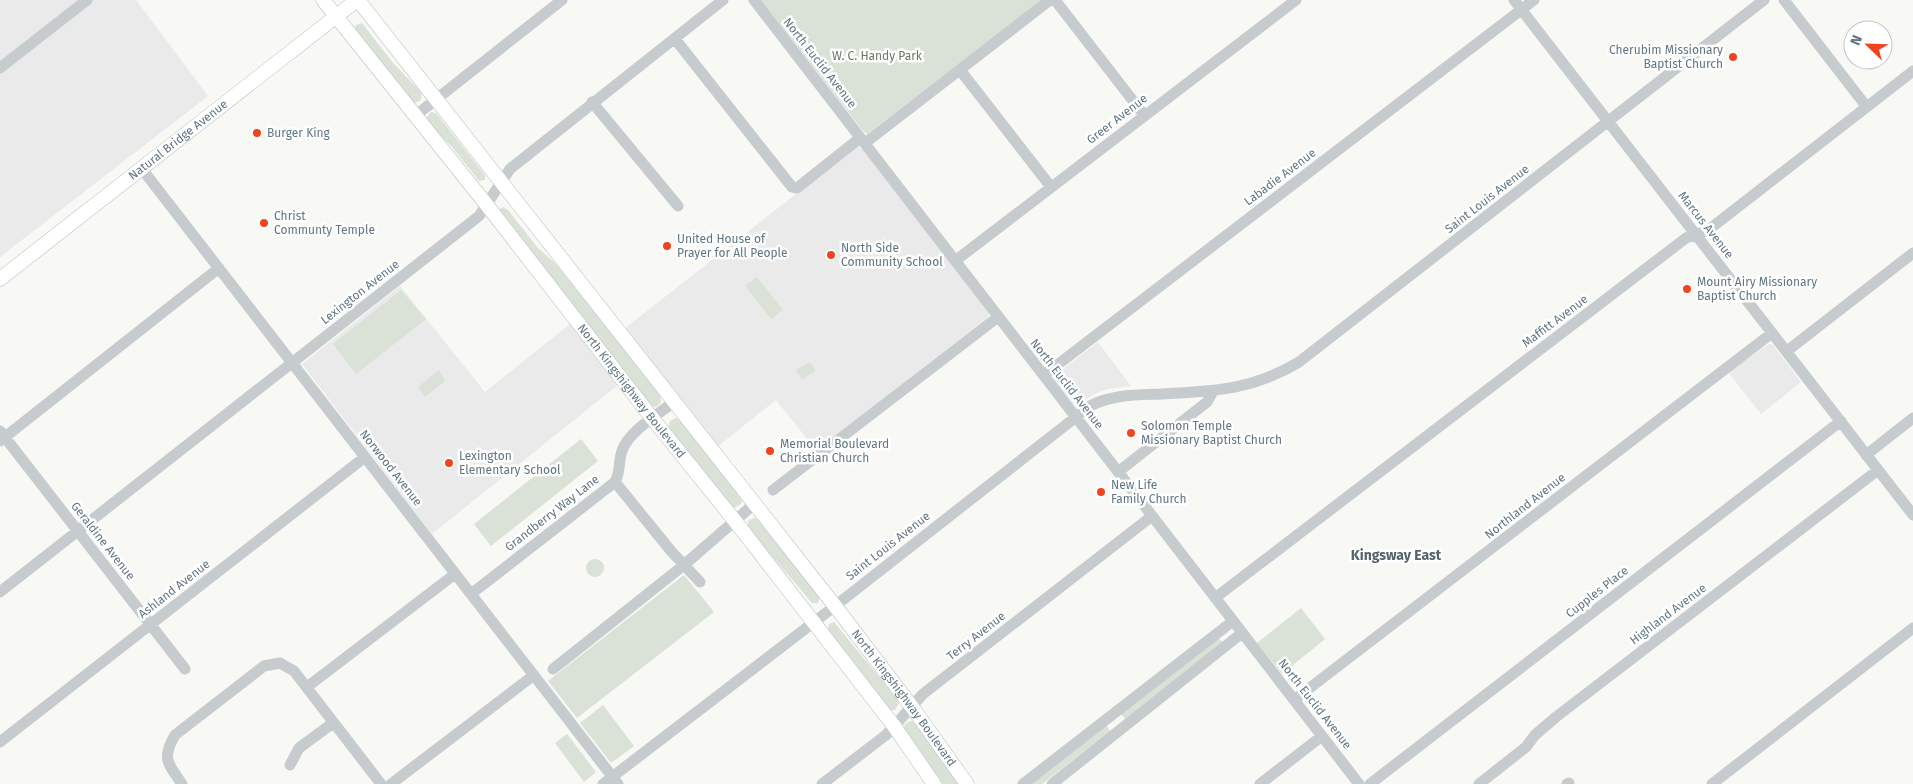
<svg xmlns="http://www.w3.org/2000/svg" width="1913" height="784" viewBox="0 0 1913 784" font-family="'Fira Sans',sans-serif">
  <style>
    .built { fill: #e9eae9 }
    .green { fill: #dae1d6 }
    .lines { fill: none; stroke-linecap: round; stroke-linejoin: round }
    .major-casing { stroke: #b9bec1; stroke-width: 15 }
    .minor { stroke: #c6cbce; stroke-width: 11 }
    .major { stroke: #fff; stroke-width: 14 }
    .poi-dot { fill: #ef451f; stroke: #fff; stroke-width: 2 }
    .labels { text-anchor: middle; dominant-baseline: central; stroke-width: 5; stroke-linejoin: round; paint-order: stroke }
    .poi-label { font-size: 12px; fill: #617683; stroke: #fff; text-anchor: start }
    .park-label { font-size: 12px; fill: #667a61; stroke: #fff }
    .street-label { font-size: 12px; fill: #617683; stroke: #fff }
    .neighbourhood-label { font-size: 14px; font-weight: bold; fill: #54636d; stroke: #fff }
  </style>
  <rect width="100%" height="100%" fill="#f8f8f5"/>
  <path class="built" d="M0 0H136L208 96 0 257Z
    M857 146 862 149 989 313 988 317 816 450 776 400 717 447 624 329Z
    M400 286 485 392 570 324 618 385 432 534 302 364Z
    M1098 342 1131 386 1108 389 1094 394 1080 403 1074 404 1054 381 1055 375Z
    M1769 344 1773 345 1801 382 1761 414 1728 372Z"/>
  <path class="green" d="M761 0H1042L867 134 863 131Z
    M362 23 394 64 420 91 422 95 420 101 414 103 354 31 356 25Z
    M431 112 436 113 485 175V180L479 181 452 147 427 122V117Z
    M503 207 508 210 538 248 556 264 660 395 661 402 656 407 650 406 499 210Z
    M757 277 783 310 771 319 745 286Z
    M401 290 426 319 356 374 333 344Z
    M809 362 812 364 815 371 802 380 796 370Z
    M439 370 445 381 425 397 418 387Z
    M676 418 679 419 740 496 742 501 741 504 734 508 731 506 668 428 670 421Z
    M581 439 598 461 491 546 474 524Z
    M754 518 757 519 819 597 818 603H812L747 527 749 520Z
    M586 568a9 9 0 1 1 18 0a9 9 0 1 1-18 0Z
    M684 575 714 612 577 718 548 681Z
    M1301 608 1325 639 1282 674 1257 643Z
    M834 622 898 700 899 703 895 710H890L886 705 828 629 829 624Z
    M1218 637 1223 643 1125 719 1120 713Z
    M603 705 634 746 611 763 580 723Z
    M910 721 915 722 959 784H943L904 729 905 724Z
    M1106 725 1110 731 1042 784H1030Z
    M567 734 596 772 584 782 555 743Z"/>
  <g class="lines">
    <g class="major-casing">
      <g id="major">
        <path id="s1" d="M323 0 486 204 652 418 735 521 894 726 934 784"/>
        <path id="s2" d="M358 0 835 606 912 707 967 784"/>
        <path id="s3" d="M0 279 357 0"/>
      </g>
    </g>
    <path class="minor" d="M754 0 1359 784
      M1055 0 1144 115
      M1514 0 1913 515
      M1784 0 1866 106
      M675 39 792 187 797 188 860 138
      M0 68 87 0
      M960 70 1051 187
      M592 102 678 206
      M415 116 562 0
      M865 143 1050 0
      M142 169 618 784
      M955 261 1296 0
      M1787 351 1913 253
      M1044 375 1534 0
      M0 431 185 669
      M0 441 219 268
      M1866 455 1913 418
      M1118 472 1207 402 1213 391
      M615 482 671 551 700 582
      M773 490 998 317
      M0 592 479 216 510 169 723 0
      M471 594 615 482C621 471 618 462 622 451 628 432 658 414 674 402
      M1215 598 1686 238 1707 231 1913 71
      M553 669 684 565 754 504
      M307 687 455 574
      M1294 700 1772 333
      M0 742 365 457
      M290 765 299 748 333 723
      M182 784C168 763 161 759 175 735L264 666 280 663 294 671 381 784
      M391 784 534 675
      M603 784 835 606 1090 406C1113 394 1137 395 1162 394 1214 391 1253 390 1299 362L1764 0
      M822 784 886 735 923 694 1152 516
      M1023 784 1233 621
      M1052 784 1242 633
      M1260 784 1322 736
      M1370 784 1841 421
      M1479 784 1526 747 1535 735 1556 717 1878 470
      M1567 784 1569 783
      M1712 784 1913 628"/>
    <use href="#major" class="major"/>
  </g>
  <g class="poi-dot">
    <circle cx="1733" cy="57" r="5"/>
    <circle cx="257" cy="133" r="5"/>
    <circle cx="264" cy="223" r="5"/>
    <circle cx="667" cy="246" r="5"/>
    <circle cx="831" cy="255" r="5"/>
    <circle cx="1687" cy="289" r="5"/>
    <circle cx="1131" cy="433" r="5"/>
    <circle cx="770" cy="451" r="5"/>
    <circle cx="449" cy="463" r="5"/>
    <circle cx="1101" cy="492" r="5"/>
  </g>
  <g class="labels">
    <g class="poi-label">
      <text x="1723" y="50" text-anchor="end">Cherubim Missionary<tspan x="1723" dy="14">Baptist Church</tspan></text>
      <text x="267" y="133">Burger King</text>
      <text x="274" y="216">Christ<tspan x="274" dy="14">Communty Temple</tspan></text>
      <text x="677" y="239">United House of<tspan x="677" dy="14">Prayer for All People</tspan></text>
      <text x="841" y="248">North Side<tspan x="841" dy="14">Community School</tspan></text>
      <text x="1697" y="282">Mount Airy Missionary<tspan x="1697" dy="14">Baptist Church</tspan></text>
      <text x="1141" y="426">Solomon Temple<tspan x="1141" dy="14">Missionary Baptist Church</tspan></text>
      <text x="780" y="444">Memorial Boulevard<tspan x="780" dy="14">Christian Church</tspan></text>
      <text x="459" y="456">Lexington<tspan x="459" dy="14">Elementary School</tspan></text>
      <text x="1111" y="485">New Life<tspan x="1111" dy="14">Family Church</tspan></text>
    </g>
    <g class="park-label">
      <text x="877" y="56">W. C. Handy Park</text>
    </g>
    <g class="street-label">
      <text transform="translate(820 63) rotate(52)">North Euclid Avenue</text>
      <text transform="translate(1117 119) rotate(-38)">Greer Avenue</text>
      <text stroke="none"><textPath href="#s3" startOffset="226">Natural Bridge Avenue</textPath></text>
      <text transform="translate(1280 177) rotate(-37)">Labadie Avenue</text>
      <text transform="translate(1487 199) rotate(-38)">Saint Louis Avenue</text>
      <text transform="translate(1706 225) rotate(52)">Marcus Avenue</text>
      <text transform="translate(360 292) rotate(-38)">Lexington Avenue</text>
      <text transform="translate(1555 321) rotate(-37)">Maffitt Avenue</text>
      <text transform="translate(1067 384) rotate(52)">North Euclid Avenue</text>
      <text stroke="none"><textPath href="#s1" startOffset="498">North Kingshighway Boulevard</textPath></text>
      <text transform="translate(391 468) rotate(52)">Norwood Avenue</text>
      <text transform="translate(1525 506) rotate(-38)">Northland Avenue</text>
      <text transform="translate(552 513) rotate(-38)">Grandberry Way Lane</text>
      <text transform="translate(103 541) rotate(52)">Geraldine Avenue</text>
      <text transform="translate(888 546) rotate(-38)">Saint Louis Avenue</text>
      <text transform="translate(174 589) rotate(-38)">Ashland Avenue</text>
      <text transform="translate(1597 592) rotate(-38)">Cupples Place</text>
      <text transform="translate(1668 614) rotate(-37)">Highland Avenue</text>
      <text transform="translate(976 636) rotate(-38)">Terry Avenue</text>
      <text stroke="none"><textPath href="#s2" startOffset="886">North Kingshighway Boulevard</textPath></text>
      <text transform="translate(1315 704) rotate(52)">North Euclid Avenue</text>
    </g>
    <g class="neighbourhood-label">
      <text x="1396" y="555">Kingsway East</text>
    </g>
  </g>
  <g transform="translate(1868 45) rotate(293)"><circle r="24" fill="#ffffff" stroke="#c0c8cd"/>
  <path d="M0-4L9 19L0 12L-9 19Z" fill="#ef451f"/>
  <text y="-8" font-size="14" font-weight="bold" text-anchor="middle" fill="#617683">N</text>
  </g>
</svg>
